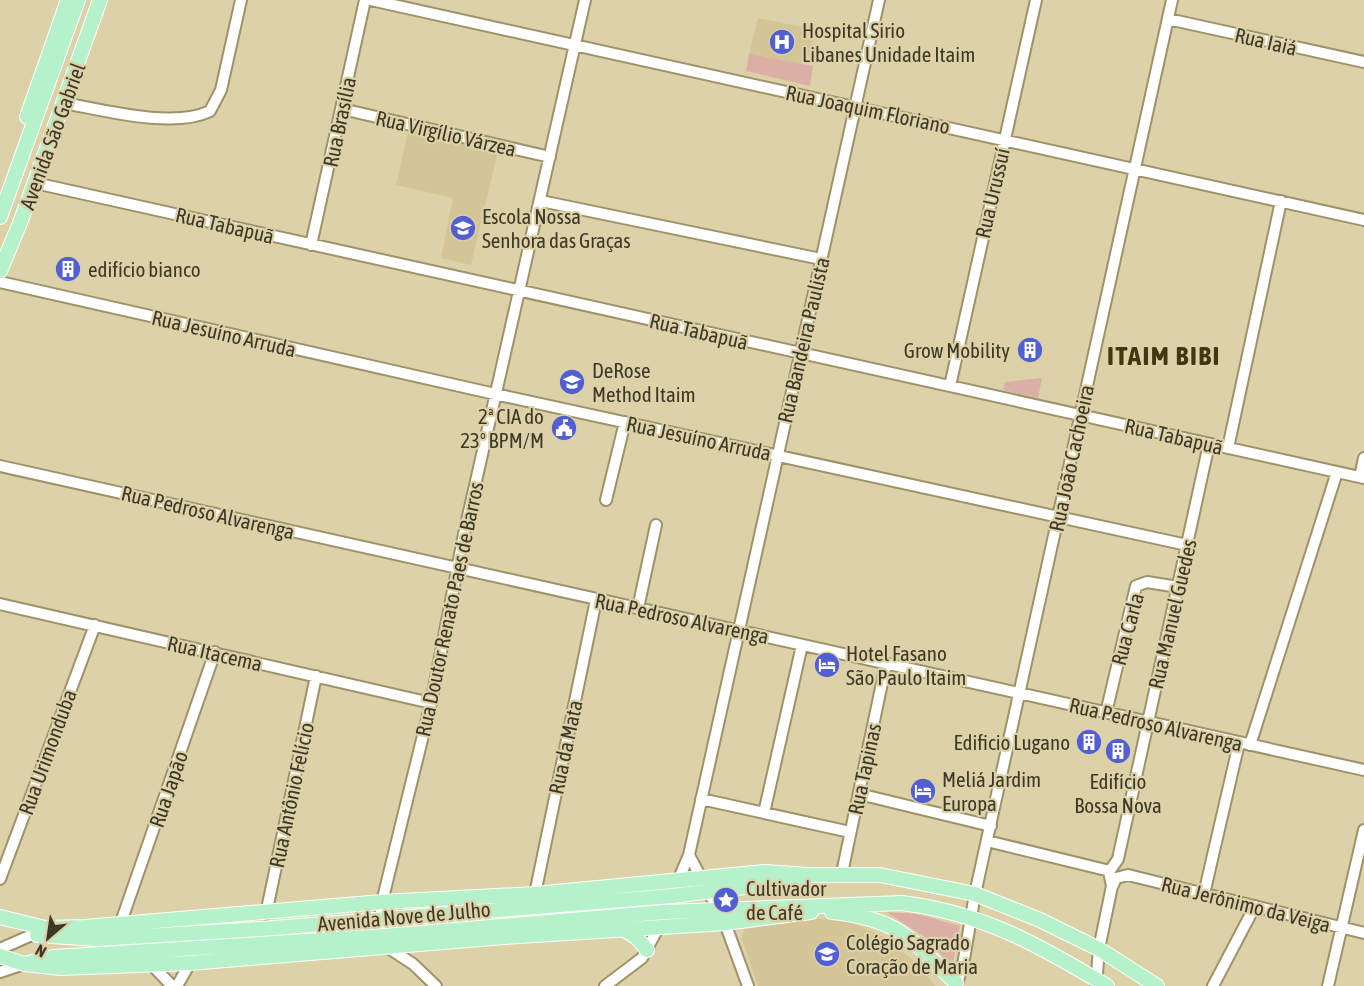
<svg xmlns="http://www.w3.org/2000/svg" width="1364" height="986" viewBox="0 0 1364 986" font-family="'Asap Condensed',sans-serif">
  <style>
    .built { fill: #d3c595 }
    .green { fill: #dbafa5 }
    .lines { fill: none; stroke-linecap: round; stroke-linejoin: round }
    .minor-casing { stroke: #9e926b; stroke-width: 14 }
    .major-casing { stroke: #fff; stroke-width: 16 }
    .minor { stroke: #fff; stroke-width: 10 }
    .major { stroke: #b5f1ca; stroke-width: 14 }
    .labels { text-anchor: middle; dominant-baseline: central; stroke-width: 4.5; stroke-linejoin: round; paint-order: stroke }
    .poi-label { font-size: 21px; fill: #3d3928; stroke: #ddd1a8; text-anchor: start }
    .street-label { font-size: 21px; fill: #3d3928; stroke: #ddd1a8 }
    .district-label { font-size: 27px; font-weight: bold; letter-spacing: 1.5px; fill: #413712; stroke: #ddd1a8 }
  </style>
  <rect width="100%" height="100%" fill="#ddd1a8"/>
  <path class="built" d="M758 18 816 30 806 65 749 54Z
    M408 132 498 151 471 265 441 258 453 198 396 185Z
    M817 919 848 921 882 936 918 964 935 986H758L742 939 744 929Z"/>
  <path class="green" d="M749 54 813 66 810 86 746 71Z
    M1042 378 1038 398 1003 390 1005 382Z
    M886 912 917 914 960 926 951 973 946 960 928 939Z"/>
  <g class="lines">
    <g class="minor-casing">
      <path id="minor" d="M371 0 1364 220
        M1168 19 1364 62
        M64 103C103 110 174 129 210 111L221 90 241 0
        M342 109 550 157
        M35 183 1364 478
        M541 201 821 259
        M311 245 365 0
        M0 282 495 394 1187 545
        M950 386 1036 0
        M1228 448 1281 201
        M0 466 1364 770
        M1360 477 1364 458
        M606 500 625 422
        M0 604 431 703
        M638 608 656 525
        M1106 713 1136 586 1147 582 1178 587
        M1250 745 1337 472
        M859 794 991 826
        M701 799 850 832
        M764 813 802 645
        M987 841 1110 871
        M689 855 725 923 748 986
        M842 873 886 664
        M0 879 95 625
        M1113 885 1116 878 1128 875 1364 933
        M535 894 596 600
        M1204 894 1239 743
        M266 914 316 676
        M120 925 215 652
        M385 936 380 924 382 902 431 703 464 534 585 0
        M387 947 413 964 436 986
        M0 949 34 934
        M151 964 172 986
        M0 972 24 964
        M177 986 190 963
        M605 986 642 958 656 932 689 855 879 0
        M956 986 963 965 975 894 1172 0
        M1096 986 1099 949 1112 886 1109 872 1118 859 1209 444
        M1213 986 1255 906
        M1328 986 1364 830"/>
    </g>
    <g class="major-casing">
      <path id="major" d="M27 117 68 0
        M0 217 78 0
        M0 271 20 223 100 0
        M832 912C900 919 910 939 956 983
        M0 917 45 928 85 927 382 902 535 894 765 872 808 875H880L975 894 1040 920 1099 949 1157 986
        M625 930 637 938 647 950
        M37 935 97 939 261 929 672 896 786 882 803 877
        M0 956 24 964 61 968 190 963 504 937 725 923 811 912
        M24 964 53 957 385 936 664 912 902 903C983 913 1039 945 1107 986"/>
    </g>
    <use href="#minor" class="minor"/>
    <use href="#major" class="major"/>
  </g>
  <defs>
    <g id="hospital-disc" transform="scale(1.35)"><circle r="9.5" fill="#515ed4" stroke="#ddd1a8"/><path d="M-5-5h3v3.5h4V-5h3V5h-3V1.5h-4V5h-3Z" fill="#fff"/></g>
    <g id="school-disc" transform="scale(1.35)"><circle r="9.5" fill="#515ed4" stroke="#ddd1a8"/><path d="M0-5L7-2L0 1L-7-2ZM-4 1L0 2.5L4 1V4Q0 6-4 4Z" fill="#fff"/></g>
    <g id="building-disc" transform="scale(1.35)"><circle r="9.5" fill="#515ed4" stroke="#ddd1a8"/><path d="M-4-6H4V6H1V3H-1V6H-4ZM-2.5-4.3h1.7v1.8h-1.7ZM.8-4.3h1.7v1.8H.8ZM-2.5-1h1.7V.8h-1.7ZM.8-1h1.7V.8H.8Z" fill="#fff"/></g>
    <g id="university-disc" transform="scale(1.35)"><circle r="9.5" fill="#515ed4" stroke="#ddd1a8"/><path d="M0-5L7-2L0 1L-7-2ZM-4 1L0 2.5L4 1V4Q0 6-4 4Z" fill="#fff"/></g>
    <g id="civic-disc" transform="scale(1.35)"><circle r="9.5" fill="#515ed4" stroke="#ddd1a8"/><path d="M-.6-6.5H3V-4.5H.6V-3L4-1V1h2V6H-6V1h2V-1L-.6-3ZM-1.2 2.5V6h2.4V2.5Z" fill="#fff"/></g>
    <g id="hotel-disc" transform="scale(1.35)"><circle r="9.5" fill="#515ed4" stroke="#ddd1a8"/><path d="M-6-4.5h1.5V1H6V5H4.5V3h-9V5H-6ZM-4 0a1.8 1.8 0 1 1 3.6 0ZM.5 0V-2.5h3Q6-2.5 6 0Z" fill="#fff"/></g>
    <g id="sight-disc" transform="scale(1.35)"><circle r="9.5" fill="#515ed4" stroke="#ddd1a8"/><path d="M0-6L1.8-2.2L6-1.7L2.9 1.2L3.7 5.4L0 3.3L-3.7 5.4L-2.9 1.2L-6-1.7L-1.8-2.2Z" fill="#fff"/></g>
  </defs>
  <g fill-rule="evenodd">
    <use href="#hospital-disc" x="782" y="42"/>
    <use href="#school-disc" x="463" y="228"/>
    <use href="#building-disc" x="68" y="269"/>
    <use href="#building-disc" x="1030" y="350"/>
    <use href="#university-disc" x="572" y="382"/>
    <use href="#civic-disc" x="564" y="428"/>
    <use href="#hotel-disc" x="827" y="665"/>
    <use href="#building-disc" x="1089" y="742"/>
    <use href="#building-disc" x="1118" y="751"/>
    <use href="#hotel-disc" x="923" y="791"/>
    <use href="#sight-disc" x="726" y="900"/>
    <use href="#school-disc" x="827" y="954"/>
  </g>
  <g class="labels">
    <g class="poi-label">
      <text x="802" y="30">Hospital Sirio<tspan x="802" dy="24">Libanes Unidade Itaim</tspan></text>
      <text x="482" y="216">Escola Nossa<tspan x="482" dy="24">Senhora das Graças</tspan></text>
      <text x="88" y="269">edifício bianco</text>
      <text x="1010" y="350" text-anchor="end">Grow Mobility</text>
      <text x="592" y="370">DeRose<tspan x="592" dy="24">Method Itaim</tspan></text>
      <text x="544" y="416" text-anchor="end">2ª CIA do<tspan x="544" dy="24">23º BPM/M</tspan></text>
      <text x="846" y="653">Hotel Fasano<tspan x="846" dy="24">São Paulo Itaim</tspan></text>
      <text x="1070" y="742" text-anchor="end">Edificio Lugano</text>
      <text x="942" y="779">Meliá Jardim<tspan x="942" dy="24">Europa</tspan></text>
      <text x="1118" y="781" text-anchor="middle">Edifício<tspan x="1118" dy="24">Bossa Nova</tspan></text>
      <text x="746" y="888">Cultivador<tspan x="746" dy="24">de Café</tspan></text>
      <text x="846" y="942">Colégio Sagrado<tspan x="846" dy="24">Coração de Maria</tspan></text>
    </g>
    <g class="street-label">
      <text transform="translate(1266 41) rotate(13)">Rua Iaiá</text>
      <text transform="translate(868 109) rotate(12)">Rua Joaquim Floriano</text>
      <text transform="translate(339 122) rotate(-78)">Rua Brasília</text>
      <text transform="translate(446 133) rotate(13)">Rua Virgílio Várzea</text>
      <text transform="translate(52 136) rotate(-70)">Avenida São Gabriel</text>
      <text transform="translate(992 193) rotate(-77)">Rua Urussuí</text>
      <text transform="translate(225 225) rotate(13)">Rua Tabapuã</text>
      <text transform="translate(699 331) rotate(13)">Rua Tabapuã</text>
      <text transform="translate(224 333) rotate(13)">Rua Jesuíno Arruda</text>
      <text transform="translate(803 340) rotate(-77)">Rua Bandeira Paulista</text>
      <text transform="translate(1174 436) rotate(13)">Rua Tabapuã</text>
      <text transform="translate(699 438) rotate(12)">Rua Jesuíno Arruda</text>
      <text transform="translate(1071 458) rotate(-78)">Rua João Cachoeira</text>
      <text transform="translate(208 512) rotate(13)">Rua Pedroso Alvarenga</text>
      <text transform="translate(449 609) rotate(-78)">Rua Doutor Renato Paes de Barros</text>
      <text transform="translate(1172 614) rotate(-77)">Rua Manuel Guedes</text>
      <text transform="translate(682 618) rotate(12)">Rua Pedroso Alvarenga</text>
      <text transform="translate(1127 629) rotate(-75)">Rua Carla</text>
      <text transform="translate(215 653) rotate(13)">Rua Itacema</text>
      <text transform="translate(1156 724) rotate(13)">Rua Pedroso Alvarenga</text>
      <text transform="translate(565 747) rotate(-78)">Rua da Mata</text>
      <text transform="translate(47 752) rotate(-70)">Rua Urimonduba</text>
      <text transform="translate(864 769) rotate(-78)">Rua Tapinas</text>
      <text transform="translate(168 789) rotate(-71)">Rua Japão</text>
      <text transform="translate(291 795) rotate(-78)">Rua Antônio Felício</text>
      <text transform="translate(1246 904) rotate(14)">Rua Jerônimo da Veiga</text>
      <text transform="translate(404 916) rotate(-5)">Avenida Nove de Julho</text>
    </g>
    <g class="district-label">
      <text x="1164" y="355">ITAIM BIBI</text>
    </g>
  </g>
  <g transform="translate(48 938) rotate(209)" stroke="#ddd1a8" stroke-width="4.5" paint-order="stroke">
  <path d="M0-4.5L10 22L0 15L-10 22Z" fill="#3d3928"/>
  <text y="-9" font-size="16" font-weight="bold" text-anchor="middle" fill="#3d3928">N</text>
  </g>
</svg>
